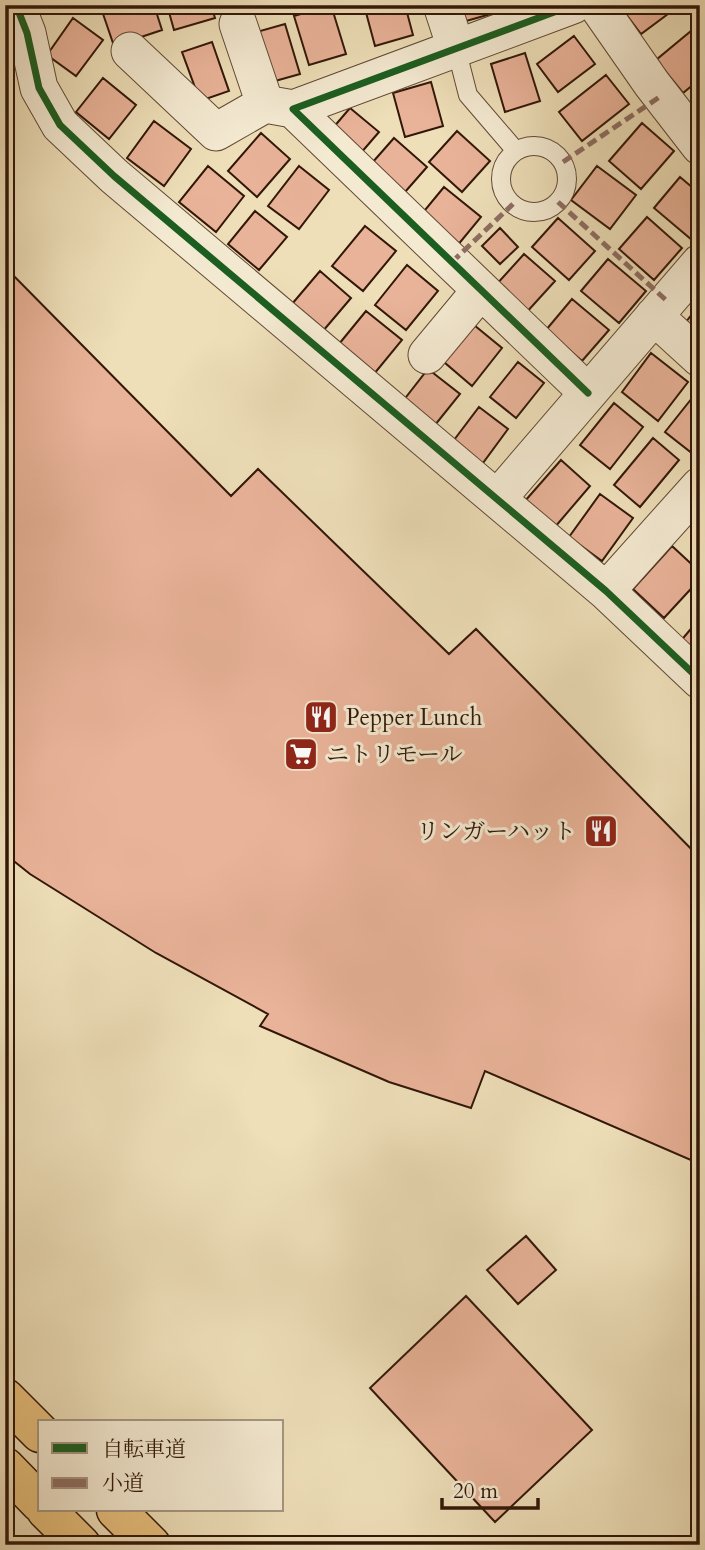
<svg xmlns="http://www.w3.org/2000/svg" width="705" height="1550" viewBox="0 0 705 1550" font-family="Cardo,'Noto Serif JP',serif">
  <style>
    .building { fill: #e9b399; stroke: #321708; stroke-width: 2 }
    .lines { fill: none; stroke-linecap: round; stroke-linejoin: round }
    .service-casing { stroke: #614934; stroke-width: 20 }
    .minor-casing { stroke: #614934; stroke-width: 39 }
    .trunk-casing { stroke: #321708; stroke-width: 41 }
    .service { stroke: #f4ead2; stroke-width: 18 }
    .minor { stroke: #f4ead2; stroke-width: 37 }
    .trunk { stroke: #e7c07c; stroke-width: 38 }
    .quiet { stroke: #8d6e63; stroke-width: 5; stroke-dasharray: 10 5; stroke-linecap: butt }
    .cycleway-casing { stroke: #f4ead2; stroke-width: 11 }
    .cycleway { stroke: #1b5e20; stroke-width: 7 }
    .labels { text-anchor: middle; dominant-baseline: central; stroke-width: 6; stroke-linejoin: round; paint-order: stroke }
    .poi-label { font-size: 23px; fill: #321708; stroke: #f4ead2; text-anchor: start }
  </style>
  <rect width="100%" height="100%" fill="#eedfb9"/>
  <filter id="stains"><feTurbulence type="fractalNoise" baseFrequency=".00286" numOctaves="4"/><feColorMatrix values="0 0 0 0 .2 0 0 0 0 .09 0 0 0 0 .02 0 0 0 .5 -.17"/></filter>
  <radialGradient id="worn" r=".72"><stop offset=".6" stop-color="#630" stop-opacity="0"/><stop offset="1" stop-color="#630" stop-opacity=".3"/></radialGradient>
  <path class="building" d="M100 5H154L162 30 114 46Z
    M167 5H211L215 18 174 30Z
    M237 5H269L239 13Z
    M331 5 346 54 309 65 294 16Z
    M364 5H405L413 35 375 46Z
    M454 5H497L498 12 459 23Z
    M619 5H674L676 8 641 34Z
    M689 5H700V12L696 15Z
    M73 18 103 40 76 76 47 55Z
    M285 24 300 74 268 83 253 33Z
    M691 31 700 42V79L683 93 656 60Z
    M574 36 595 64 558 92 537 64Z
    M212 42 229 91 200 101 182 52Z
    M525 53 540 101 505 112 491 64Z
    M606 75 629 104 582 141 559 112Z
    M103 78 136 105 109 139 76 112Z
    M431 82 443 126 405 137 393 93Z
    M350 108 379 132 360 154 332 129Z
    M154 121 191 149 164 186 127 158Z
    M642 123 674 151 641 189 609 161Z
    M457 131 490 161 462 192 429 162Z
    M261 133 290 159 257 197 228 171Z
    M394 138 427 167 405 192 372 163Z
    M208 166 244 196 216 232 179 202Z
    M299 166 329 190 299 229 268 206Z
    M597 166 636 195 610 229 571 200Z
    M680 177 700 194V231L692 240 654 208Z
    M444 187 481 217 457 246 420 216Z
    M255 211 287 237 259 270 228 244Z
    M647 217 682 248 654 280 619 249Z
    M558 218 595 251 569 280 532 247Z
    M365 226 396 251 363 291 332 266Z
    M500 228 518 247 500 264 482 246Z
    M524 254 555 281 525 314 495 286Z
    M608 259 646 291 619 323 581 291Z
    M407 265 438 291 406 330 375 305Z
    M5 267 231 496 258 469 449 654 476 629 700 858V1164L485 1071 471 1108 389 1082 260 1026 268 1014 156 953 30 874 5 854Z
    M320 271 351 298 323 331 292 304Z
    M572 299 609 330 582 361 546 330Z
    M700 304V341L682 327Z
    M366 311 402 340 374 374 339 344Z
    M474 325 502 348 472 386 444 362Z
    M651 353 688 382 658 421 622 392Z
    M518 362 544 383 516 418 490 397Z
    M428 369 460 394 435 425 403 401Z
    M700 388V445L693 454 665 432Z
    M614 403 643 427 610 469 580 445Z
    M479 407 508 429 480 467 451 444Z
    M653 438 679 460 640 507 614 485Z
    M561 460 590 486 555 527 525 501Z
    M600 494 633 518 602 561 569 537Z
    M700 529V546L692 540Z
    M672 546 700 572V579L664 618 633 589Z
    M700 618V661L679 643Z
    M526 1236 556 1270 518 1304 487 1270Z
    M466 1296 592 1430 495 1522 370 1388Z"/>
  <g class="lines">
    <g class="service-casing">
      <path id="service" d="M456 48 468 95 516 151
        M501 179a33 33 0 1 1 66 0a33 33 0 1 1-66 0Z"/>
    </g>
    <g class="minor-casing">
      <path id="minor" d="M16 5 27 33 39 88 60 125 114 176 606 591 700 680
        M442 5 456 48
        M573 5 293 109 588 393
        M597 5 652 84 700 146
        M238 24 265 104
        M130 51 216 132 265 104 293 109
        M654 316 700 358
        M427 355 481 290
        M497 499 700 263
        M606 591 700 486"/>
    </g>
    <g class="trunk-casing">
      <path id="trunk" d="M5 1398 40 1433
        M5 1467 40 1503
        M46 1510 81 1545
        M116 1510 151 1545"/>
    </g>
    <use href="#service" class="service"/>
    <use href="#minor" class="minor"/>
    <use href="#trunk" class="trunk"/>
    <path class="quiet" d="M563 162 661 96
      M558 202 667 301
      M452 262 513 204"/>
    <g class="cycleway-casing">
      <path id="cycleway" d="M16 5 27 33 39 88 60 125 114 176 606 591 700 680
        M573 5 293 109 588 393"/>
    </g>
    <use href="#cycleway" class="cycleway"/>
  </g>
  <defs>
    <g id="restaurant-square" transform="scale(1.75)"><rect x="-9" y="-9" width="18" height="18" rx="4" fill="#8f2418" stroke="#f4ead2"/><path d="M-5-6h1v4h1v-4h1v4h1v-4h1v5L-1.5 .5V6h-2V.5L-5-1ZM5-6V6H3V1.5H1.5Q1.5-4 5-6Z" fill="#fff"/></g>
    <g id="supermarket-square" transform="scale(1.75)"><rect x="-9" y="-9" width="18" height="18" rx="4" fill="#8f2418" stroke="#f4ead2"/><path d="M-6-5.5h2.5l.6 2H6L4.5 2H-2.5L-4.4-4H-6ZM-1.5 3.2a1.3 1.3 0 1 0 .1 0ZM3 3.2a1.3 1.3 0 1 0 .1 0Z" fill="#fff"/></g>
  </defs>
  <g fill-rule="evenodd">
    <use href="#restaurant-square" x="321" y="717"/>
    <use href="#supermarket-square" x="301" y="754"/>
    <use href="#restaurant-square" x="601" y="831"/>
  </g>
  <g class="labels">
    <g class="poi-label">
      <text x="346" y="717">Pepper Lunch</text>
      <text x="326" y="754">ニトリモール</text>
      <text x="576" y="831" text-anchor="end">リンガーハット</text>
    </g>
  </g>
  <rect width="705" height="1550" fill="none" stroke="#eedfb9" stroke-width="28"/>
  <rect x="7" y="7" width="691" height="1536" fill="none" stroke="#321708" stroke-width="3.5"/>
  <rect x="14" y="14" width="677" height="1522" fill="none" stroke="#321708" stroke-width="2"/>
  <rect x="38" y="1420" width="245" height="91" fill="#f4ead2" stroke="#a69681" stroke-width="2"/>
  <rect x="52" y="1443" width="35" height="10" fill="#1b5e20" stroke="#a69681" stroke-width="2"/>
  <text x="102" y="1456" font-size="21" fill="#321708">自転車道</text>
  <rect x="52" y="1478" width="35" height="10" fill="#8d6e63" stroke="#a69681" stroke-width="2"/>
  <text x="102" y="1490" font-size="21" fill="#321708">小道</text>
  <path d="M442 1498v10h96v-10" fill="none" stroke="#321708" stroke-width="3.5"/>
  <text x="453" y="1498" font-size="21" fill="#321708" stroke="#f4ead2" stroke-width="5" paint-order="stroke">20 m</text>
  <rect width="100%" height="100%" filter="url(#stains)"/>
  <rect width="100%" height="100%" fill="url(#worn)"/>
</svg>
